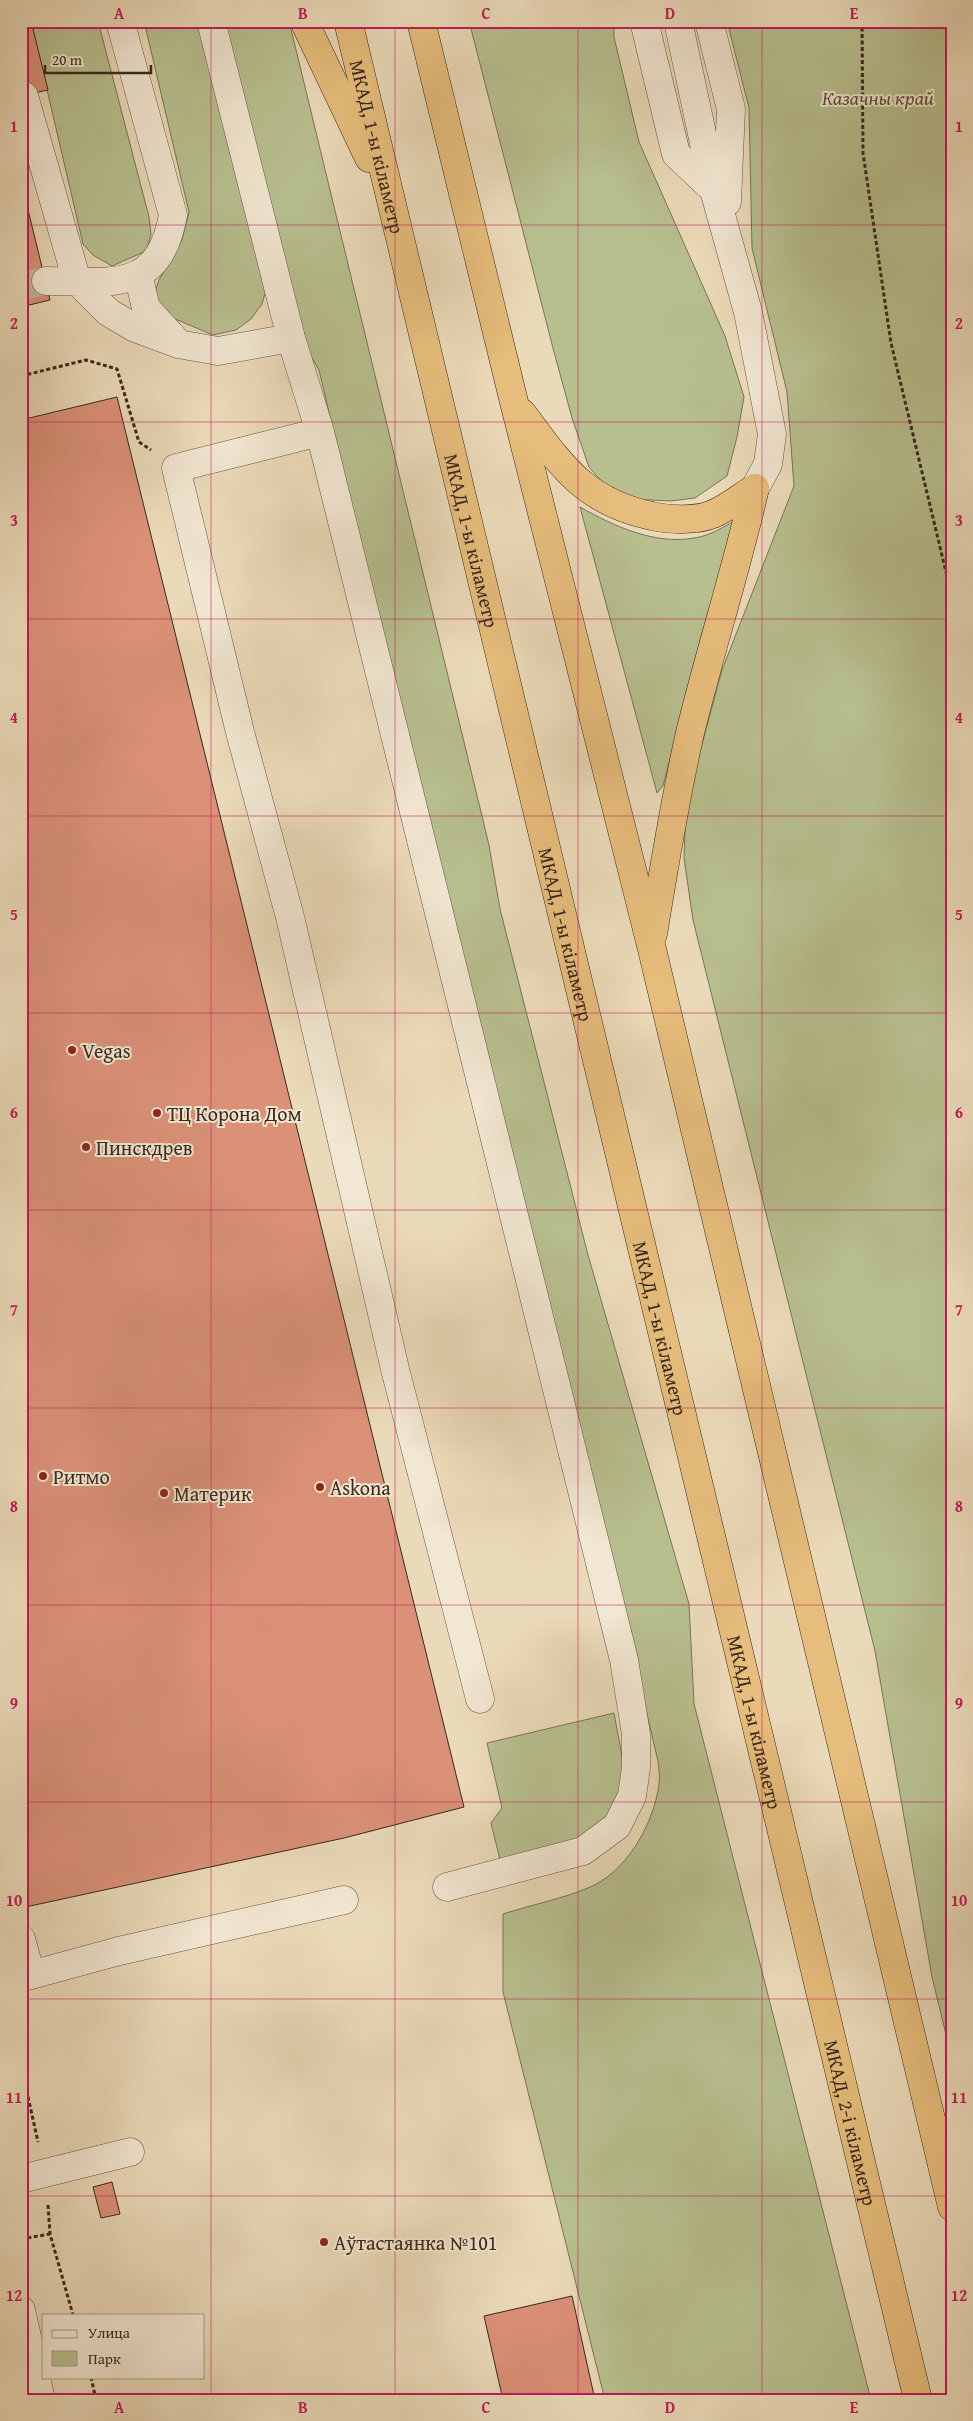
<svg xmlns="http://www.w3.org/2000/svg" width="973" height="2421" viewBox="0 0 973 2421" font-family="'Gentium Book Plus',serif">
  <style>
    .green { fill: #b8bf8f; stroke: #787456 }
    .building { fill: #db9178; stroke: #39281d }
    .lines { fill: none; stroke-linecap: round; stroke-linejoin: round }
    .minor-tunnel { stroke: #c7b69a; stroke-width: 28; stroke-dasharray: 28 14; stroke-linecap: butt }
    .minor-casing { stroke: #665444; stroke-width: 29 }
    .highway-casing { stroke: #39281d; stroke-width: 29 }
    .path { stroke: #39281d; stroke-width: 3; stroke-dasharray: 4 2.5; stroke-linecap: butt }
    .minor { stroke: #f2e7d2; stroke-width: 28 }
    .highway { stroke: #e6bd7c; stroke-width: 28 }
    .grid { fill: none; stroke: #c2185b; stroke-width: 1; stroke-opacity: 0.55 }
    .poi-dot { fill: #8f2418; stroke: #f2e7d2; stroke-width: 2 }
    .labels { text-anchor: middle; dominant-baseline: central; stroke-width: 4; stroke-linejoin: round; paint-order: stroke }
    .park-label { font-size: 20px; font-style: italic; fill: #594e3a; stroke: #f2e7d2 }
    .street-label { font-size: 20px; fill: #39281d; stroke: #f2e7d2 }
    .poi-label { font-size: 20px; fill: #39281d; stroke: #f2e7d2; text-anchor: start }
    .neatline { fill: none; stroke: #c2185b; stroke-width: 2 }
    .grid-label { font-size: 16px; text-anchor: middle; font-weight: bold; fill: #c2185b }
  </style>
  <rect width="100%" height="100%" fill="#ebdab9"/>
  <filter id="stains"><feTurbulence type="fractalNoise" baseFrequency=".004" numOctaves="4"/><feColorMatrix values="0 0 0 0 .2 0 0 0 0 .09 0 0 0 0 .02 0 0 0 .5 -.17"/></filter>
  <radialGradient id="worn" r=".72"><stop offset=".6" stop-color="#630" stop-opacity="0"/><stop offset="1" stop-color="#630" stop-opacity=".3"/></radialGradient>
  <path class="green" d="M31 21H98L149 217 151 235 146 251 112 266 93 255 83 244Z
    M144 21H197L266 290 262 304 251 319 236 330 213 335 168 316 156 298V289L159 280 182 240 189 212Z
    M223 21H289L489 845 500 909 588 1255 689 1604 694 1704 871 2400H605L503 1992V1914C531 1905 561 1899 588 1888 626 1873 654 1824 659 1784 660 1777 659 1769 658 1761L596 1497 368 577 319 370 299 336Z
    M469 21H614V37L639 142 725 336 744 397 737 437 727 476 695 498 671 501 631 499 608 489 589 467 572 418 554 352Z
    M727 21H952V2059L932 1977 875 1651 693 920 684 858 686 803 722 670 794 486 787 392 752 248 749 108Z
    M580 507C614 526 654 545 694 538 712 536 731 522 747 514L702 633 663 786 657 793Z
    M614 1713 623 1762 619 1793 607 1821 505 1880 491 1823 502 1808 487 1743Z"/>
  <path class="building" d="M21 21H31L48 90 21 96Z
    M21 181 50 300 21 307Z
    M117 397 464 1807 344 1838 21 1908V420Z
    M112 2182 120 2214 101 2218 93 2187Z
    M572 2296 595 2400H503L484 2316Z"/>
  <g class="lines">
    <path class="minor-tunnel" d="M21 286 46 281"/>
    <g class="minor-casing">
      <path id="minor" d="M211 21 291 338 320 432 624 1660 636 1734V1768L632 1796 617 1826 583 1851 447 1887
        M644 21 676 154 714 190
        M678 21 714 190 748 312 772 434 768 464 755 488
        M709 21 731 109 727 202
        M24 96 77 281 108 312 135 328 178 344 218 351 291 338
        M138 274 146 308 176 341
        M46 281C109 281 159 295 173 215L120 21
        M320 432 176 468 240 732 290 917 395 1369 480 1699
        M21 1939 31 1975 119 1951 344 1900
        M21 2179 130 2152
        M21 2310 41 2400"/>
    </g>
    <g class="highway-casing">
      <g id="highway">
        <path d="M304 21 369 158"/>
        <path id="s1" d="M348 21 918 2400"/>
        <path d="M421 21 514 402 651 945 952 2207"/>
        <path d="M522 413C561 465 584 502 652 516 669 520 697 521 713 514 728 508 742 496 755 488"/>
        <path d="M653 934C664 867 675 799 690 733 710 651 736 571 755 488"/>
      </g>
    </g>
    <path class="path" d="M862 21 863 153 891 343 952 597
      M21 376 86 360 117 369 139 442 151 450
      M21 2065 38 2142
      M48 2205 50 2234 73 2315
      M21 2239 50 2234
      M91 2377 96 2400"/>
    <use href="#minor" class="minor"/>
    <use href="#highway" class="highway"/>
  </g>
  <path class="grid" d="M211 21V2400M395 21V2400M578 21V2400M762 21V2400M21 225H952M21 422H952M21 619H952M21 816H952M21 1013H952M21 1210H952M21 1408H952M21 1605H952M21 1802H952M21 1999H952M21 2196H952"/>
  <g class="poi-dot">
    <circle cx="72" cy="1050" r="5"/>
    <circle cx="157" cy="1113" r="5"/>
    <circle cx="86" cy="1147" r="5"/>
    <circle cx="43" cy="1476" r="5"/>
    <circle cx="320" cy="1487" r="5"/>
    <circle cx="164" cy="1493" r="5"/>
    <circle cx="324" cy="2242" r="5"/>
  </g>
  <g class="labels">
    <g class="park-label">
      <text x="878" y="97">Казачны край</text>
    </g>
    <g class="street-label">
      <text stroke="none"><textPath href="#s1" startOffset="129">МКАД, 1-ы кіламетр</textPath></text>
      <text stroke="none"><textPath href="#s1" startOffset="534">МКАД, 1-ы кіламетр</textPath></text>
      <text stroke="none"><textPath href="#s1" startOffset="939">МКАД, 1-ы кіламетр</textPath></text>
      <text stroke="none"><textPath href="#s1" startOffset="1344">МКАД, 1-ы кіламетр</textPath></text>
      <text stroke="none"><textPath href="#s1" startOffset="1749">МКАД, 1-ы кіламетр</textPath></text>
      <text stroke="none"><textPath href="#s1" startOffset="2161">МКАД, 2-і кіламетр</textPath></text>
    </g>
    <g class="poi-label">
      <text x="82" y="1050">Vegas</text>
      <text x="167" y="1113">ТЦ Корона Дом</text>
      <text x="96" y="1147">Пинскдрев</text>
      <text x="53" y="1476">Ритмо</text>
      <text x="330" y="1487">Askona</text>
      <text x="174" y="1493">Материк</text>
      <text x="334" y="2242">Аўтастаянка №101</text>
    </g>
  </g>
  <rect width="973" height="2421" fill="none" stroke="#ebdab9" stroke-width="55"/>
  <rect x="42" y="2314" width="162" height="65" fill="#f2e7d2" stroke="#a89b8a"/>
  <rect x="52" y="2330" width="25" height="8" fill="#f2e7d2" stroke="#a89b8a"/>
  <text x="88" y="2338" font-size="15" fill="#39281d">Улица</text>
  <rect x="52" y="2351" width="25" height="15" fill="#b8bf8f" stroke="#a89b8a"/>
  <text x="88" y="2364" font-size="15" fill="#39281d">Парк</text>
  <path d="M45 65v8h106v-8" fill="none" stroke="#39281d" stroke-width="2.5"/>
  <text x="52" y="65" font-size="15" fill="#39281d" stroke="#f2e7d2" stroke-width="4" paint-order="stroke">20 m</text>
  <rect x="28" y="28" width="918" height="2366" class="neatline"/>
  <g class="grid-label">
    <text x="119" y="19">A</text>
    <text x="303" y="19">B</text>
    <text x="486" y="19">C</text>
    <text x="670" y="19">D</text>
    <text x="854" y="19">E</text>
    <text x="14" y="132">1</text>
    <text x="959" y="132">1</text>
    <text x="14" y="329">2</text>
    <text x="959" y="329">2</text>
    <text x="14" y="526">3</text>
    <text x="959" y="526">3</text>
    <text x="14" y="723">4</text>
    <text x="959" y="723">4</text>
    <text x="14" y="920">5</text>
    <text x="959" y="920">5</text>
    <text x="14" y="1118">6</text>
    <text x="959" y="1118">6</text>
    <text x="14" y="1315">7</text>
    <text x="959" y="1315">7</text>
    <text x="14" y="1512">8</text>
    <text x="959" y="1512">8</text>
    <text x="14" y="1709">9</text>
    <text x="959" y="1709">9</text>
    <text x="14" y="1906">10</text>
    <text x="959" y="1906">10</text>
    <text x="14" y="2103">11</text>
    <text x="959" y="2103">11</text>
    <text x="14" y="2301">12</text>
    <text x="959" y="2301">12</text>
    <text x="119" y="2413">A</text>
    <text x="303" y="2413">B</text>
    <text x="486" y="2413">C</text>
    <text x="670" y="2413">D</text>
    <text x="854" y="2413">E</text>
  </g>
  <rect width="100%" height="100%" filter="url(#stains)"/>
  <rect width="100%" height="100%" fill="url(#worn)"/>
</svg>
